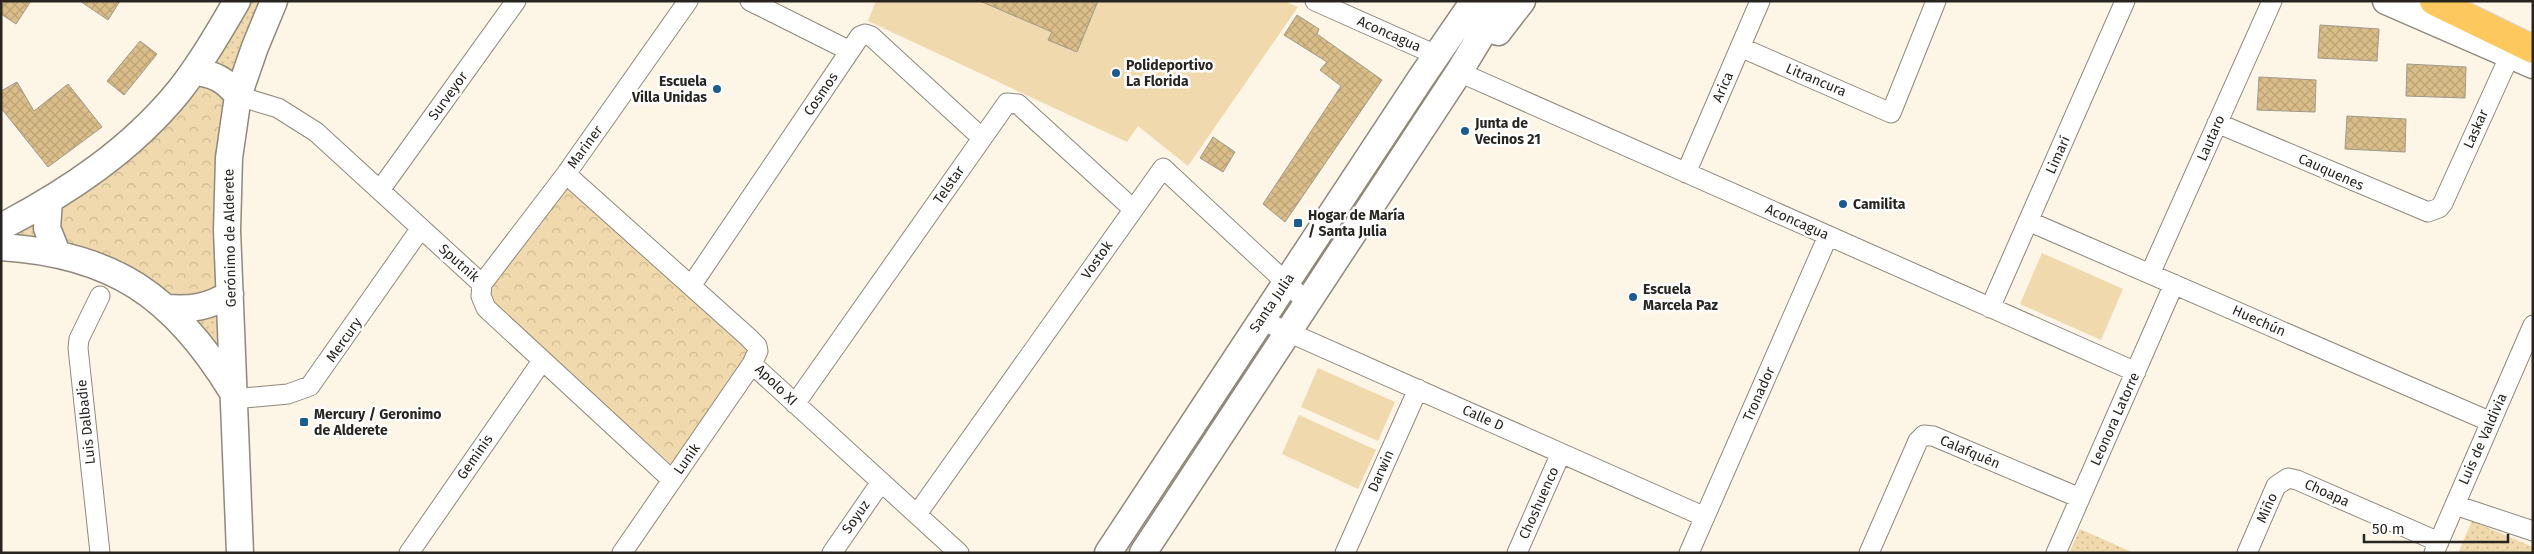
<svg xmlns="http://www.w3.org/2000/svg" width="2534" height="554" viewBox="0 0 2534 554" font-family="'Fira Sans',sans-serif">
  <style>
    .grass { fill: url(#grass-dots) }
    .forest { fill: url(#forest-crowns) }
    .garden { fill: #f0d9ac }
    .building { fill: url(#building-cross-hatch); stroke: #a0998b }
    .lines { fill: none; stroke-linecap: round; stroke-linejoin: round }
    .street-casing { stroke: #90887b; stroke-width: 21 }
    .secondary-casing { stroke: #90887b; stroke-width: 29 }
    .highway-casing { stroke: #d8d8d7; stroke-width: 30 }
    .street { stroke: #fff; stroke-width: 19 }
    .secondary { stroke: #fff; stroke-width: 26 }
    .highway { stroke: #fdc95e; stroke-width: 28 }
    .poi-dot { fill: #185c90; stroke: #fff; stroke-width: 2 }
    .labels { text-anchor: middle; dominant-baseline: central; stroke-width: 5; stroke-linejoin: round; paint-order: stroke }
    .street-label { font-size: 14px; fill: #282520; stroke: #fff }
    .poi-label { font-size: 14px; font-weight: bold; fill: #282520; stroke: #fff; text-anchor: start }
  </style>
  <defs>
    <pattern id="grass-dots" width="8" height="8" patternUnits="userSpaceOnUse" patternTransform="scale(1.25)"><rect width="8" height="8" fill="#f0d9ac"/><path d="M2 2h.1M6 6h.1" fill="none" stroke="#ceba94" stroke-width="1.8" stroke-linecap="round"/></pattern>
    <pattern id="forest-crowns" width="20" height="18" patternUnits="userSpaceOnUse" patternTransform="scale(1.25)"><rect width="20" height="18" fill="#f0d9ac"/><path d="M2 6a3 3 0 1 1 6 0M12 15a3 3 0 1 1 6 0" fill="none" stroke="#ceba94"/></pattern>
    <pattern id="building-cross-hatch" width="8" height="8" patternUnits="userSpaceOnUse" patternTransform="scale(1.25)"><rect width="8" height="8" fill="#dabe89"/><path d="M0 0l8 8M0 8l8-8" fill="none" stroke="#bba376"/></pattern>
  </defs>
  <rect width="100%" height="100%" fill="#fdf5e6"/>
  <path class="grass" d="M249 1H263L235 75 214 64Z
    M1438 75 1441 79 1306 284H1302L1300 280Z
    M36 222 41 233 36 238 15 239 12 233Z
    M218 312 220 360 194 317Z
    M1262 338H1266L1267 345 1129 553H1118Z
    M2472 521 2533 547V553H2458Z
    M2080 529 2134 553H2069Z"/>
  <path class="forest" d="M208 85 227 97 217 273 214 294 180 297 166 291 132 268 108 256 62 243 58 239 60 207 193 90Z
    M564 185 750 350 673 466 485 298V293Z"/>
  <path class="garden" d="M876 1H1284L1298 7 1188 166 1138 126 1127 142 868 21Z
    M2042 253 2123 289 2101 340 2020 304Z
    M1318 368 1395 402 1378 441 1301 407Z
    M1299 415 1376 450 1358 489 1282 454Z"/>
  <path class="building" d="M5 1H31L16 24 1 14V7Z
    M80 1H120L108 20Z
    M980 1H1098L1077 52 1048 40 1052 32Z
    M1297 15 1319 29 1317 34 1382 80 1285 222 1263 204 1341 86 1320 70 1327 62 1284 35Z
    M2320 25 2379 29 2377 61 2318 58Z
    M140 41 157 54 124 95 107 81Z
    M2407 64 2466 67 2465 98 2406 96Z
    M2259 77 2316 80 2315 112 2257 110Z
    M17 82 34 111 68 84 102 127 48 167 1 108V91Z
    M2347 116 2406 119 2405 152 2345 149Z
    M1213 137 1235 152 1223 172 1200 158Z"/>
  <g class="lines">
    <g class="street-casing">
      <path id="street" d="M750 1 850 51
        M1315 1 1436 55
        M1740 47 1891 113 1936 1
        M1459 72 2136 372
        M238 96 278 108 316 132 482 284
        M2217 123 2428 212 2439 208 2443 203 2510 55
        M1686 173 1760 1
        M566 174 748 337 757 346 758 351 752 364 622 553
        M380 190 516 1
        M2028 221 2491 422
        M2150 274 2272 1
        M482 284 566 174 688 1
        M482 284 481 296 486 308 672 480
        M691 286 860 36 865 34 871 36 982 138
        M100 296 79 339 78 348 100 553
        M1990 308 2125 1
        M1261 320 1705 517
        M752 364 959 553
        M233 399 288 394 310 386 421 228
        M795 404 1007 103 1018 104 1133 209
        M2455 505 2533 531
        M917 514 1163 168 1308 303
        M409 553 542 361
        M832 553 881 482
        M1345 553 1418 389
        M1517 553 1561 453
        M1689 553 1828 236
        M1869 553 1918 441 1924 435 1933 436 2080 498
        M2056 553 2174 284
        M2247 553 2276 486 2288 478 2297 480 2439 542
        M2434 553 2533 325"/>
    </g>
    <g class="secondary-casing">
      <path id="secondary" d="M2386 1 2533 65
        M1498 32 1522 1
        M193 72C213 73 226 80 238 96
        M49 201 47 228 57 253
        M1 227C68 192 131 150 179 91 201 63 219 32 237 1
        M1 247C113 254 174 296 232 391
        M167 308C191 310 209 307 230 294
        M240 553 227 230 229 158 238 96 255 47 274 1
        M1108 553 1421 78 1474 1
        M1143 553 1459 72 1502 1"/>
    </g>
    <g class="highway-casing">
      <path id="highway" d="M2434 1 2533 49"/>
    </g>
    <use href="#street" class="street"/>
    <use href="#secondary" class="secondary"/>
    <use href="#highway" class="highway"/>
  </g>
  <g class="poi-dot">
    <circle cx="1116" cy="73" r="5"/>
    <circle cx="717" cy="89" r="5"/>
    <circle cx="1465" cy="131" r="5"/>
    <circle cx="1843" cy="204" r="5"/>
    <rect x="1293" y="218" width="10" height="10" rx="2.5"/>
    <circle cx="1633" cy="297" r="5"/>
    <rect x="299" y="417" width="10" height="10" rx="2.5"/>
  </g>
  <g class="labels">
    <g class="street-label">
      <text transform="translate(1389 34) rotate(24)">Aconcagua</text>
      <text transform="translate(1816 80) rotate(23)">Litrancura</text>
      <text transform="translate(1723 87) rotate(-66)">Arica</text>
      <text transform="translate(821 94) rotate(-56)">Cosmos</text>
      <text transform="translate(448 96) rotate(-54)">Surveyor</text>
      <text transform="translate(2476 129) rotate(-66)">Laskar</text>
      <text transform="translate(2211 138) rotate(-66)">Lautaro</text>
      <text transform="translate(585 147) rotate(-54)">Mariner</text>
      <text transform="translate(2058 155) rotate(-66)">Limarí</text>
      <text transform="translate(2331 172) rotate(24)">Cauquenes</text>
      <text transform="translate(949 185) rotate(-55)">Telstar</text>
      <text transform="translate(1797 222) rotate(24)">Aconcagua</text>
      <text transform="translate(230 238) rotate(-91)">Gerónimo de Alderete</text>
      <text transform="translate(1097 260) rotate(-55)">Vostok</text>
      <text transform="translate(459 263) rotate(42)">Sputnik</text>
      <text transform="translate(1272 303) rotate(-56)">Santa Julia</text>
      <text transform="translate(2259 321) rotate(24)">Huechún</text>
      <text transform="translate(344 340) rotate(-55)">Mercury</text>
      <text transform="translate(776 385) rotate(44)">Apolo XI</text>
      <text transform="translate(1759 394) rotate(-66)">Tronador</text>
      <text transform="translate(1483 418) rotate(24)">Calle D</text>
      <text transform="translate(2115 419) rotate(-66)">Leonora Latorre</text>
      <text transform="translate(86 422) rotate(-96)">Luis Dalbadie</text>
      <text transform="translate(2483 439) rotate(-66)">Luis de Valdivia</text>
      <text transform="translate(1970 452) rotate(23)">Calafquén</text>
      <text transform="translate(475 457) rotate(-55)">Geminis</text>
      <text transform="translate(687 459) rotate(-55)">Lunik</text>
      <text transform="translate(1381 471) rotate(-66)">Darwin</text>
      <text transform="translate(2327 493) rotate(24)">Choapa</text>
      <text transform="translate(1539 503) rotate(-66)">Choshuenco</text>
      <text transform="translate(2267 508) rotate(-66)">Miño</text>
      <text transform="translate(856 517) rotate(-55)">Soyuz</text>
    </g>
    <g class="poi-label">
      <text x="1126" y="65">Polideportivo<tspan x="1126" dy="16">La Florida</tspan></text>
      <text x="707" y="81" text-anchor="end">Escuela<tspan x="707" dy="16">Villa Unidas</tspan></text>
      <text x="1475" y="123">Junta de<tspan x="1475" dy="16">Vecinos 21</tspan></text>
      <text x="1853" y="204">Camilita</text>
      <text x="1308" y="215">Hogar de María<tspan x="1308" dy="16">/ Santa Julia</tspan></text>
      <text x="1643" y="289">Escuela<tspan x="1643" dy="16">Marcela Paz</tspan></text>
      <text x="314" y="414">Mercury / Geronimo<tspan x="314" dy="16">de Alderete</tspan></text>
    </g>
  </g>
  <rect width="2534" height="554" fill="none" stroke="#282520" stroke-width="5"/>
  <path d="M2364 534v8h144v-8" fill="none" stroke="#282520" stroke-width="2.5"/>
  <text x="2372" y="534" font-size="15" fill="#282520" stroke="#ffffff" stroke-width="4" paint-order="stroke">50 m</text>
</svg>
